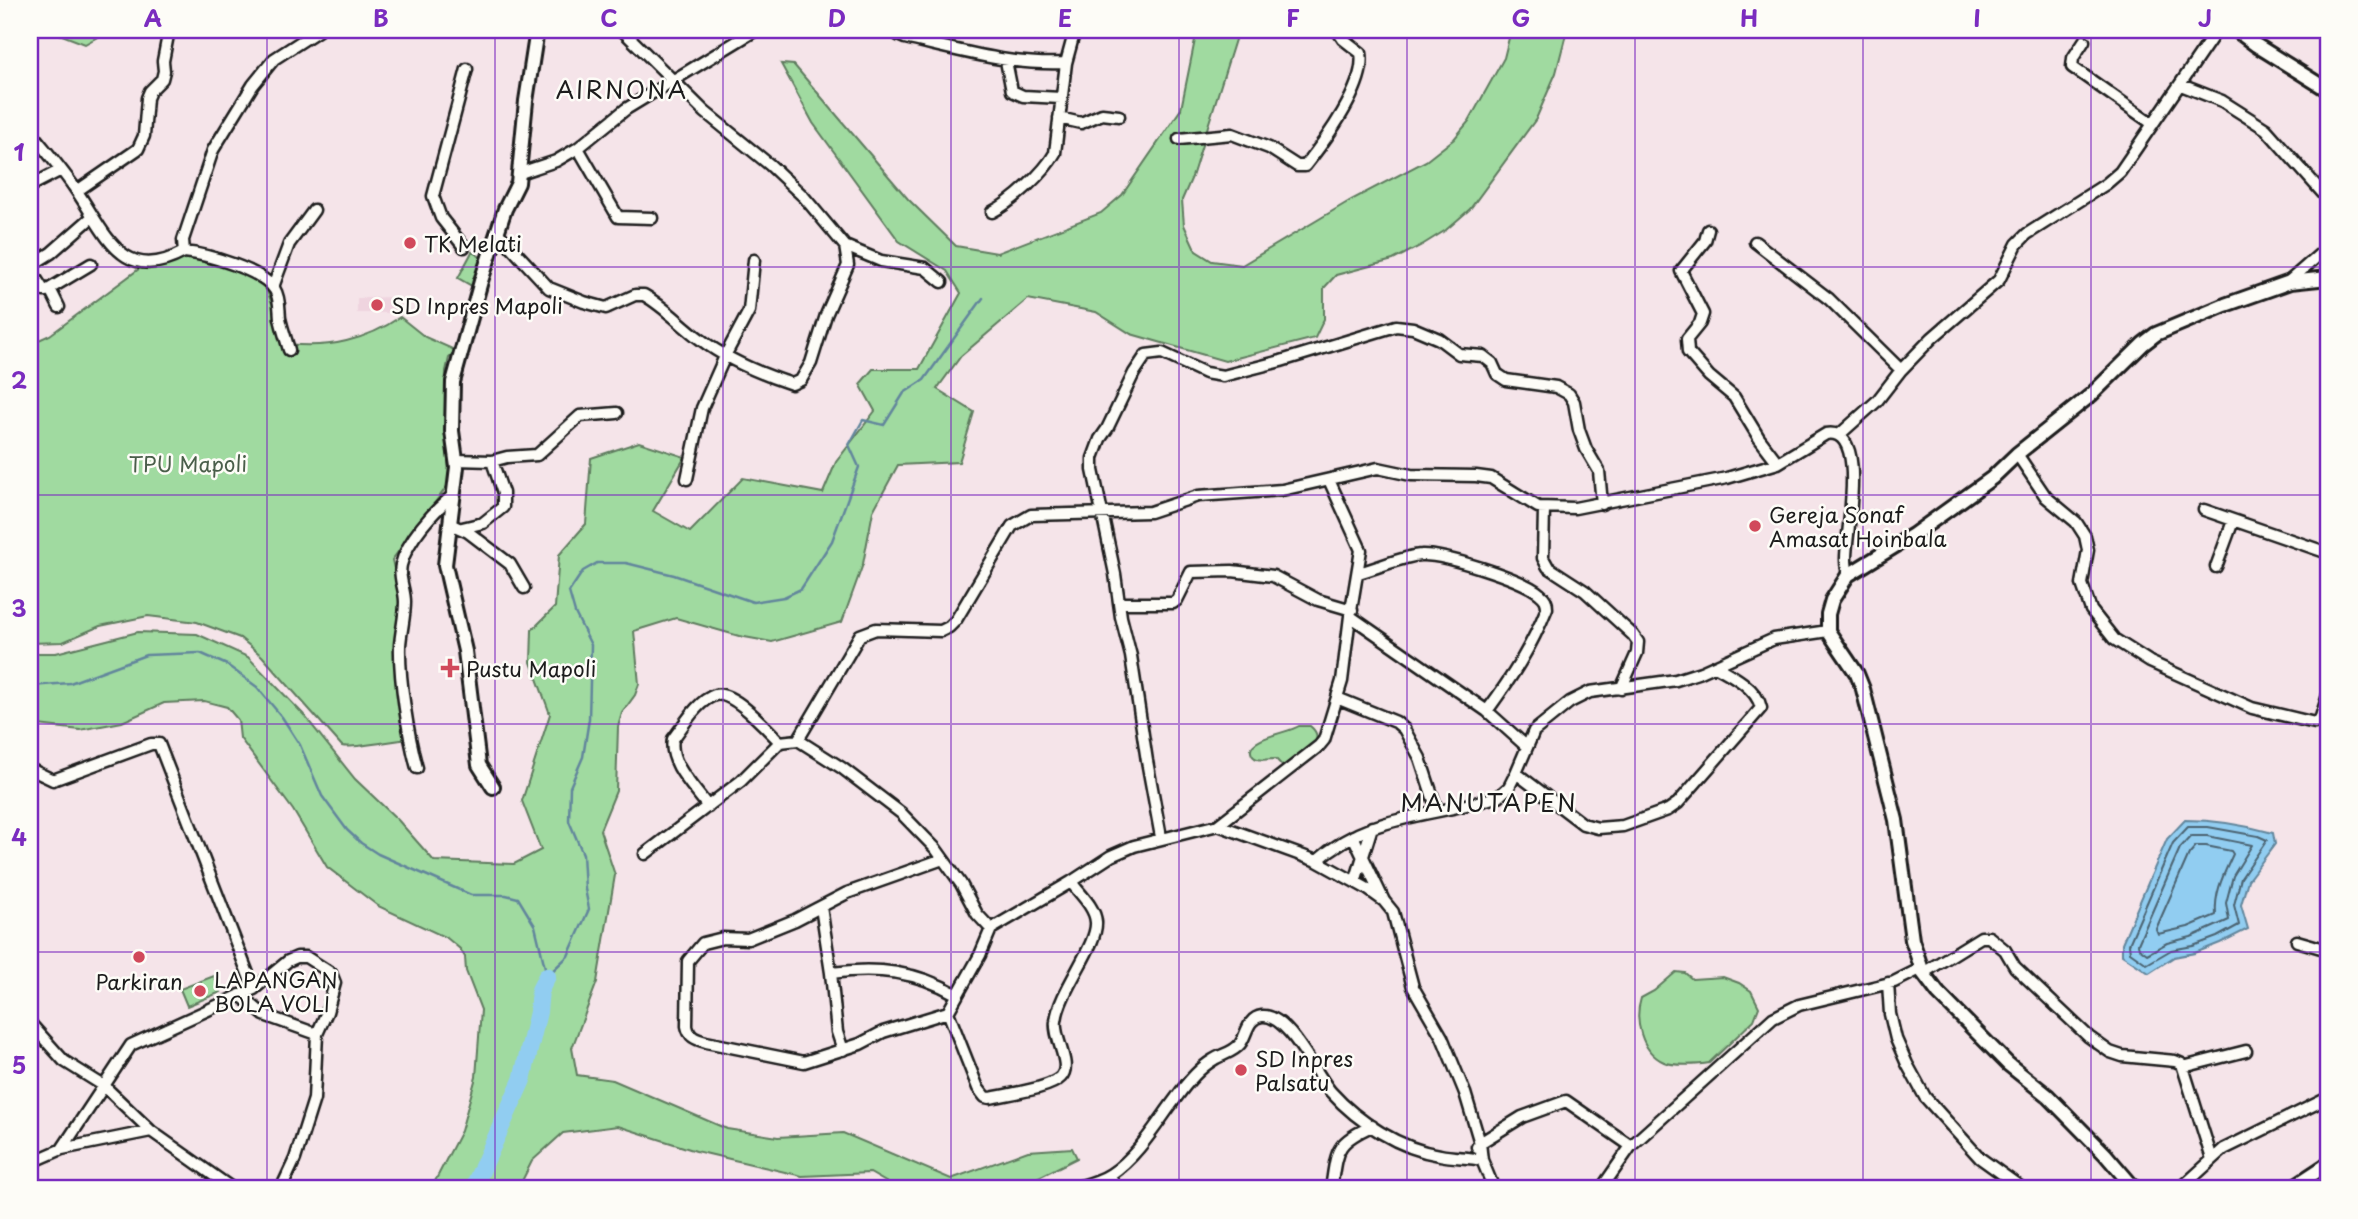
<svg xmlns="http://www.w3.org/2000/svg" width="2358" height="1219" viewBox="0 0 2358 1219" font-family="'Playpen Sans',sans-serif">
  <style>
    .built { fill: #efd4df }
    .green { fill: #a0daa0; stroke: #5e7b5e; stroke-width: 2 }
    .water { fill: #91cdf1; stroke: #62869c; stroke-width: 2 }
    .lines { fill: none; stroke-linecap: round; stroke-linejoin: round }
    .shore { stroke: #4b6371; stroke-width: 2 }
    .stream { stroke: #62869c; stroke-width: 2.5 }
    .river { stroke: #91cdf1; stroke-width: 18 }
    .minor-casing { stroke: #1c1c1c; stroke-width: 15 }
    .tertiary-casing { stroke: #1c1c1c; stroke-width: 18 }
    .minor { stroke: #fdfcf7; stroke-width: 10 }
    .tertiary { stroke: #fdfcf7; stroke-width: 12 }
    .grid { fill: none; stroke: #7b2cbf; stroke-width: 2; stroke-opacity: 0.55 }
    .poi-dot { fill: #d1495b; stroke: #fdfcf7; stroke-width: 2.5 }
    .labels { text-anchor: middle; dominant-baseline: central; stroke-width: 5; stroke-linejoin: round; paint-order: stroke }
    .poi-label { font-size: 21px; fill: #1c1c1c; stroke: #fdfcf7; text-anchor: start }
    .park-label { font-size: 21px; fill: #4a5e4a; stroke: #fdfcf7 }
    .quarter-label { font-size: 24px; letter-spacing: 2px; fill: #1c1c1c; stroke: #fdfcf7 }
    .neatline { fill: none; stroke: #7b2cbf; stroke-width: 2.5 }
    .grid-label { font-size: 23px; text-anchor: middle; font-weight: bold; fill: #7b2cbf }
  </style>
  <rect width="100%" height="100%" fill="#f5e4e9"/>
  <filter id="ink" filterUnits="userSpaceOnUse"><feTurbulence type="fractalNoise" baseFrequency=".0143" numOctaves="2"/><feDisplacementMap in="SourceGraphic" scale="14" xChannelSelector="R" yChannelSelector="G"/><feConvolveMatrix kernelMatrix="1 2 1 2 8 2 1 2 1" color-interpolation-filters="sRGB"/></filter>
  <g filter="url(#ink)">
    <path class="built" d="M397 297V313H357V298Z"/>
    <path class="green" d="M49 30H110L85 44Z
      M1197 30H1238L1192 177 1182 200 1184 225 1196 251 1212 261 1242 265 1351 200 1426 161 1454 139 1469 121 1504 58 1511 30H1567L1556 73 1536 119 1470 209 1446 230 1422 245 1393 260 1336 275 1324 288V319L1315 338 1225 361 1131 334 1096 312 1028 299 961 356 937 389 974 412 959 462 898 465 873 511 863 564 842 622 772 642 739 636 676 618 634 631 639 684 635 695 622 713 618 727 616 791 600 830 615 875 597 982 572 1048 577 1075 613 1080 727 1129 778 1137 843 1133 951 1179 1028 1151 1072 1148 1077 1158 1015 1189H898L870 1173 802 1176 696 1151 618 1126 563 1133 532 1161 518 1189H431L461 1131 476 1077 481 1010 466 971 465 957 460 949 447 938 378 906 327 867 293 810 240 738 238 720 227 707 204 701 164 703 122 722 80 730 30 724V653H56L138 632 197 634 248 657 303 714 355 779 398 820 434 861 514 864 541 850 522 801 550 714 531 662 532 630 555 607 559 555 586 524 591 458 639 442 685 457 653 511 690 532 743 478 823 493 836 462 875 411 860 384 873 369H919L961 293 947 271 899 241 813 123 781 64 794 65 908 199 956 246 997 253 1101 213 1122 195 1181 109Z
      M185 250 262 279 289 344C327 349 367 340 400 317L425 337 457 351 449 358 446 371 445 428 449 471 448 485 392 560 400 594 397 656 399 694 401 714 410 739C394 740 353 749 342 746L262 656 240 638 197 622 148 616 100 626 63 642 30 643V344L50 335 143 266Z
      M472 252 486 260 472 286 458 278Z
      M1299 726H1310C1317 732 1318 736 1315 744L1285 769 1276 759C1267 759 1253 763 1251 752 1248 738 1288 733 1299 726Z
      M1676 972 1685 973 1692 979 1723 977 1739 983 1751 991 1759 1007 1754 1020 1709 1063C1700 1065 1672 1066 1664 1062 1641 1052 1634 1020 1641 998L1654 991Z
      M214 976 221 992 187 1006 180 989Z"/>
    <path class="water" d="M2185 820C2214 820 2245 825 2273 833L2275 844 2248 880 2241 905 2248 929 2220 943 2195 953 2174 957 2149 973 2122 955V943L2167 839Z"/>
    <g class="lines">
      <path class="shore" d="M2208 827 2258 836 2267 840 2241 878 2234 905 2239 925 2217 937 2193 946 2171 950 2147 964 2130 952 2129 944 2173 843 2188 827Z
        M2191 836H2207L2252 845 2233 876 2226 903 2229 920 2191 937 2167 943 2147 954 2139 948 2138 944 2180 848Z
        M2206 846 2231 851 2233 854C2224 874 2214 892 2216 915L2188 927 2158 934 2156 929 2189 854 2196 846Z"/>
      <path class="stream" d="M30 686 70 683 146 655 200 653 227 665 257 687 282 717 300 745 322 796 347 830 361 843 378 854 471 895H506L518 898 535 926 547 976
        M547 976 568 956 589 909 585 889 583 854 569 821 570 787 583 757 589 719 591 645 575 613 569 592 583 571 597 563H626L674 575 753 602 784 597 801 589 832 541 859 467 849 445 863 420 884 425 904 393 924 380 983 298"/>
      <path class="river" d="M473 1189 522 1080 538 1012 540 990 547 976"/>
      <g class="minor-casing">
        <path id="minor" d="M895 30 898 35 905 38C958 50 1011 66 1066 63
          M2084 41 2073 58 2072 67 2153 124
          M1006 61 1012 91 1023 96 1061 98
          M2181 85 2222 101 2266 129 2328 199
          M1059 118 1081 123 1102 114 1119 116
          M30 131C45 150 62 169 76 190 106 233 122 286 184 252
          M1179 139 1232 134 1269 148 1297 166H1305C1324 142 1367 85 1361 53L1343 39 1337 30
          M578 148 618 217 652 218
          M520 173 556 161 578 148 626 109 756 30
          M30 186 61 170
          M77 191 138 149 144 136 147 98 150 91 162 79 164 71 163 61 169 30
          M992 212C1012 202 1044 173 1055 153L1066 63 1075 30
          M1708 230 1705 241 1681 271 1703 314 1700 323 1687 339 1688 352 1709 376 1734 397 1759 438 1778 463
          M498 233 549 288 584 302 606 308 635 295H644C665 307 681 325 700 339 726 359 761 374 792 384L801 380 811 363 826 315 848 265 845 246 804 197 770 165 705 112 622 30
          M1755 242 1829 299 1901 370
          M845 246 881 261 925 268 942 282
          M464 247 441 218 433 196 467 69
          M30 266 51 253 92 217
          M30 269 44 291H46L91 264
          M2287 283 2328 247
          M273 287 289 244 314 210
          M50 289 59 307
          M289 350C286 339 282 328 280 318 279 309 280 298 275 290 263 270 206 254 184 252L183 240 213 150 253 85 274 59 319 30
          M1839 435 1877 401 1901 370 1932 338 1999 280 2017 244 2027 234 2106 184 2120 172 2217 30
          M2017 454 2046 497 2076 522 2085 536 2088 550 2082 584 2091 610 2114 639 2150 662 2252 708 2315 723 2321 717 2328 695
          M456 460 492 461 507 457 537 455 580 416 617 413
          M687 479 702 408 726 354 749 311 754 260
          M1329 480 1361 550 1350 616
          M1544 509 1543 558 1548 567 1585 591 1633 635 1638 642 1637 653 1621 689
          M2204 510 2328 553
          M452 525 468 532 510 564 524 588
          M462 528 483 523 503 507V493L492 461
          M2216 567 2233 521
          M1358 573C1375 569 1407 555 1421 555 1444 554 1523 579 1540 594 1545 598 1547 601 1547 608 1531 648 1512 677 1487 711
          M1119 603H1173L1177 600 1191 572 1232 571 1273 576 1318 600 1352 610
          M1337 698 1396 722 1404 729 1420 758 1437 810
          M798 740 860 635 876 629 941 631 949 627 956 620 1012 526 1031 515 1150 512 1198 496 1282 490 1378 468 1411 475 1476 476 1491 478 1538 507 1575 508 1727 478 1778 463 1826 434C1870 426 1845 536 1846 559 1846 564 1847 570 1848 575
          M417 768C408 735 399 679 400 645 401 631 405 616 405 602 405 589 398 577 401 565 407 540 433 512 452 496
          M30 769 53 780 151 744H159L254 989
          M1516 773 1534 731 1570 702 1590 692 1676 680 1701 672 1774 639 1828 631
          M708 807C695 788 668 763 673 739 684 725 697 701 715 695 733 690 768 730 780 742
          M1218 825 1319 746 1324 740 1342 681 1350 616 1487 711 1526 746
          M1353 836 1384 901
          M1161 837 1147 761 1131 656 1121 617 1115 574 1093 470V458L1100 439 1107 429 1134 373 1146 355 1162 353 1205 373 1223 376 1281 361 1396 326 1413 328 1439 339 1459 354 1483 356 1492 363 1497 374 1506 380 1556 387 1569 394 1574 402 1579 430 1586 449 1599 471 1602 504
          M645 854 741 781 780 742 798 740 842 768 901 813 936 849 961 884 977 914 991 929 1071 882
          M943 859 847 893 795 920 748 939 723 938 703 943 688 961 687 1026C689 1037 695 1039 706 1042L804 1062 860 1044 883 1032 948 1012
          M1317 861C1371 812 1434 818 1499 796L1509 787 1516 773 1583 824 1598 828 1623 826 1668 810 1678 803 1761 708C1757 688 1732 675 1715 666
          M1355 882 1372 827
          M821 907 831 973 837 1032 843 1050
          M2297 941 2328 950
          M831 973C877 967 916 971 956 994
          M1923 973 1981 937H1989L2005 950 2015 967 2089 1037 2110 1052 2122 1056 2175 1061 2182 1064 2212 1159
          M1888 983 1890 1014 1896 1039 1907 1064 1925 1097 1980 1158 2019 1186
          M240 995 264 1015 317 1034
          M948 1012 978 1088 985 1097 990 1098C1007 1094 1050 1089 1061 1077 1073 1065 1053 1038 1056 1021 1059 991 1098 945 1096 922 1095 907 1079 893 1071 882L1111 856 1134 846 1218 825 1317 861 1366 888 1384 901 1393 912 1413 987 1442 1037 1465 1093 1480 1143 1482 1160
          M948 1012 980 955 991 929
          M30 1023 64 1061 104 1086 151 1131 233 1189
          M2183 1067 2246 1051
          M1477 1147 1480 1143 1522 1117 1566 1101 1631 1146
          M62 1149 131 1045 254 989 288 961 297 957H306L331 973 335 983 327 1012 317 1034 314 1099 295 1159 281 1189
          M30 1163 62 1149 151 1131
          M1110 1175 1116 1189
          M1071 1189C1084 1185 1099 1182 1111 1174 1138 1156 1157 1123 1176 1098 1186 1084 1198 1069 1213 1060 1222 1054 1233 1053 1240 1044 1247 1035 1247 1018 1262 1016 1288 1013 1316 1075 1331 1092 1358 1122 1400 1149 1440 1155 1454 1158 1468 1157 1482 1160L1494 1189
          M1331 1189C1337 1151 1334 1143 1372 1126
          M1601 1189 1631 1146 1773 1018 1799 1005 1894 982 1922 968
          M2180 1189 2224 1149 2328 1098"/>
      </g>
      <g class="tertiary-casing">
        <path id="tertiary" d="M2236 30 2256 45 2328 90
          M493 787 479 765 465 651 445 565 457 467 452 431 453 382 481 281 505 209 518 183 526 101 537 30
          M2135 1189 2105 1154 2048 1096 2008 1064 1938 993 1923 973 1912 940 1896 820 1863 689 1857 674 1828 631V614L1832 600 1848 575 1913 535 1992 478 2017 454 2091 395 2143 344 2156 334 2225 305 2290 282 2328 278
          M2290 1189 2328 1164"/>
      </g>
      <use href="#minor" class="minor"/>
      <use href="#tertiary" class="tertiary"/>
    </g>
  </g>
  <path class="grid" d="M267 30V1189M495 30V1189M723 30V1189M951 30V1189M1179 30V1189M1407 30V1189M1635 30V1189M1863 30V1189M2091 30V1189M30 267H2328M30 495H2328M30 724H2328M30 952H2328"/>
  <g class="poi-dot">
    <circle cx="410" cy="243" r="7"/>
    <circle cx="377" cy="305" r="7"/>
    <circle cx="1755" cy="526" r="7"/>
    <path d="M446.5 657.5h7v7h7v7h-7v7h-7v-7h-7v-7h7z"/>
    <circle cx="139" cy="957" r="7"/>
    <circle cx="200" cy="991" r="7"/>
    <circle cx="1241" cy="1070" r="7"/>
  </g>
  <g class="labels">
    <g class="poi-label">
      <text x="424" y="243">TK Melati</text>
      <text x="391" y="305">SD Inpres Mapoli</text>
      <text x="1769" y="514">Gereja Sonaf<tspan x="1769" dy="24">Amasat Hoinbala</tspan></text>
      <text x="466" y="668">Pustu Mapoli</text>
      <text x="214" y="979">LAPANGAN<tspan x="214" dy="24">BOLA VOLI</tspan></text>
      <text x="139" y="981" text-anchor="middle">Parkiran</text>
      <text x="1255" y="1058">SD Inpres<tspan x="1255" dy="24">Palsatu</tspan></text>
    </g>
    <g class="park-label">
      <text x="188" y="463">TPU Mapoli</text>
    </g>
    <g class="quarter-label">
      <text x="622" y="89">AIRNONA</text>
      <text x="1489" y="802">MANUTAPEN</text>
    </g>
  </g>
  <rect width="2358" height="1219" fill="none" stroke="#fdfcf7" stroke-width="77"/>
  <rect x="38" y="38" width="2282" height="1142" class="neatline"/>
  <g class="grid-label">
    <text x="153" y="27">A</text>
    <text x="381" y="27">B</text>
    <text x="609" y="27">C</text>
    <text x="837" y="27">D</text>
    <text x="1065" y="27">E</text>
    <text x="1293" y="27">F</text>
    <text x="1521" y="27">G</text>
    <text x="1749" y="27">H</text>
    <text x="1977" y="27">I</text>
    <text x="2205" y="27">J</text>
    <text x="19" y="161">1</text>
    <text x="19" y="389">2</text>
    <text x="19" y="617">3</text>
    <text x="19" y="846">4</text>
    <text x="19" y="1074">5</text>
  </g>
</svg>
